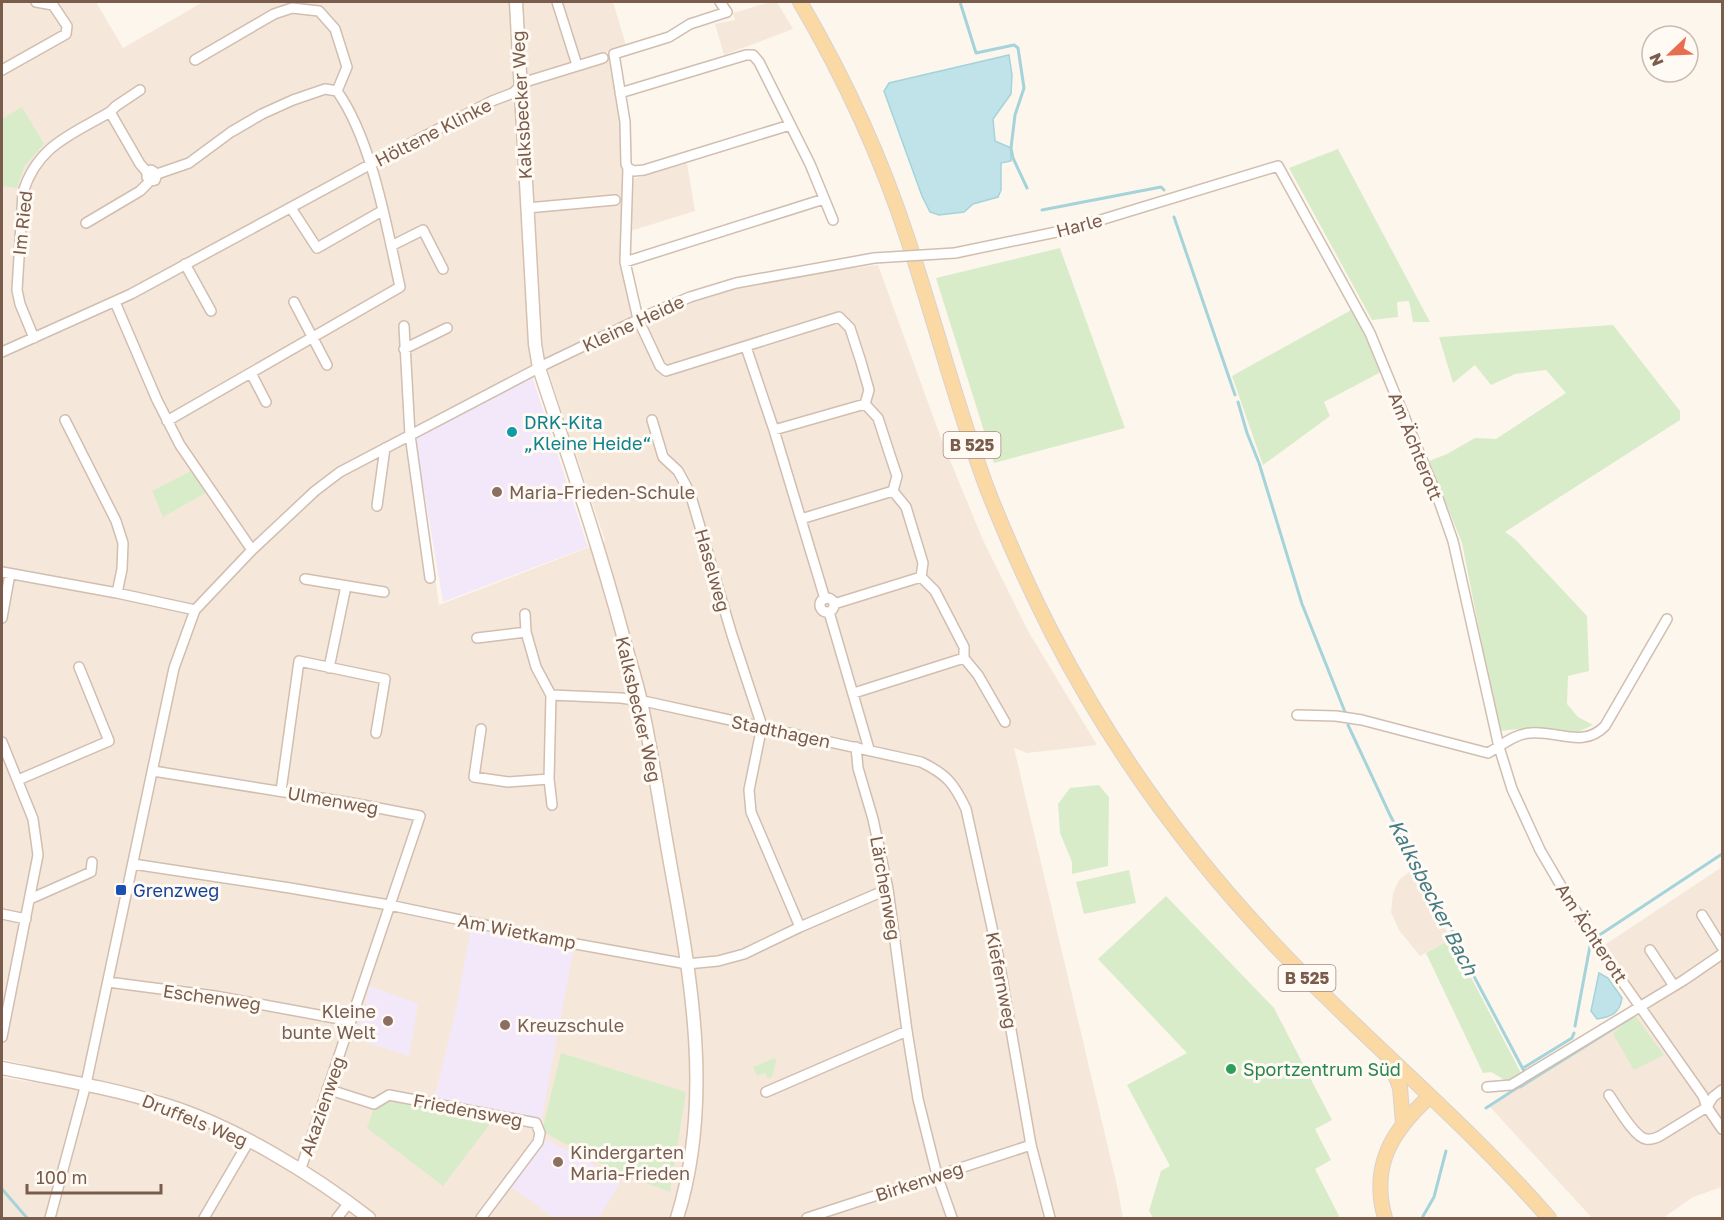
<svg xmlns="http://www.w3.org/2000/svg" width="1724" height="1220" viewBox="0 0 1724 1220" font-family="'Golos Text',sans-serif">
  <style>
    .residential { fill: #f5e8da }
    .education { fill: #f3e8fa }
    .green { fill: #d8ecc9 }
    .water { fill: #bfe3e8; stroke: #a5d3da; stroke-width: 1.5 }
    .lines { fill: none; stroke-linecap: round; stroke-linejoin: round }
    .stream { stroke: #a5d3da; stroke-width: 3 }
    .street-casing { stroke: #d1beb0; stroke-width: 12 }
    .secondary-casing { stroke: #d6c0b0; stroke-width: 15 }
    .primary-casing { stroke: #dad1cd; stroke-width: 16 }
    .street { stroke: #fff; stroke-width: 9 }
    .secondary { stroke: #fff; stroke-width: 12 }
    .primary { stroke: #fbd9a5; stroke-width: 14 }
    .street-bridge-casing { stroke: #d1beb0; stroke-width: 12; stroke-linecap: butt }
    .street-bridge { stroke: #fff; stroke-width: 9 }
    .culture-dot { fill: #0f9aa8; stroke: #fffaf3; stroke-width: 2 }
    .education-dot { fill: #8d6e63; stroke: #fffaf3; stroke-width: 2 }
    .transit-dot { fill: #1a4fb4; stroke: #fffaf3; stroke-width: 2 }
    .leisure-dot { fill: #2e9e5b; stroke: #fffaf3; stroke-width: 2 }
    .labels { text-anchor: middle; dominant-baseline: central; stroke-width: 6; stroke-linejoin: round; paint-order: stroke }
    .shield { fill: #fffaf3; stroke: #a28b7f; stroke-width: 1.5 }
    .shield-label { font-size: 16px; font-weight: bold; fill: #7a5c4d }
    .street-label { font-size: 18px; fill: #7a5c4d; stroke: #fffaf3 }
    .culture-label { font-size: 18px; fill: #0d838f; stroke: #fffaf3; text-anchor: start }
    .education-label { font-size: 18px; fill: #785e54; stroke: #fffaf3; text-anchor: start }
    .transit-label { font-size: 18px; fill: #164399; stroke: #fffaf3; text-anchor: start }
    .leisure-label { font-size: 18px; fill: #27864d; stroke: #fffaf3; text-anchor: start }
    .water-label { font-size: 20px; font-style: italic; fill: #437c86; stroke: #fffaf3 }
  </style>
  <rect width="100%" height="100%" fill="#fdf6ec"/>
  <path class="residential" d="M2 2H96L123 48 203 2H613L626 45 607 52 619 110 623 182 687 163 695 211 621 234V259L633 317 550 358 415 432 439 605 605 541 547 367 650 319 706 297 767 281 826 271 878 265 942 441 983 540 1028 631 1097 745 1027 753 1014 748 1118 1190 1123 1218H376L295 1159 170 1099 2 1059Z
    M770 2H777L793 29 724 55 715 24 735 20 733 13Z
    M1722 867V1187L1693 1197 1663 1218H1592L1490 1107 1630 1014 1638 994 1603 946Z
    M1413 869 1451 939 1420 956 1399 930 1391 912 1393 893 1399 880Z
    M2 1077 85 1091 171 1108 251 1141 360 1218H2Z"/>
  <path class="education" d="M532 376 588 547 443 602 415 437Z
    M472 923 574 946 541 1123 434 1099 455 1014Z
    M370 986 418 1004 409 1056 356 1039Z
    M548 1140 621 1180 599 1218H554L510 1186 542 1143Z"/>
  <path class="green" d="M22 107 44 144 24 167 17 188 2 186V119Z
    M1338 149 1430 322H1413L1409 301 1397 302 1398 317 1372 320 1289 168Z
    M1060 248 1125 428 994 463 936 278Z
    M1353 309 1381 372 1324 402 1330 416 1263 465 1232 376Z
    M1613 325 1680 411V420L1505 532 1515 539 1587 616 1589 671 1568 676 1567 704 1578 717 1593 725 1569 736 1519 729 1499 731 1462 543 1429 461 1447 454 1475 438 1496 439 1566 393 1546 370 1515 374 1491 385 1475 365 1453 383 1439 337Z
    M193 470 207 492 163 517 152 491Z
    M1099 785 1109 797 1108 866 1072 874V862L1060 833 1058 804 1070 788Z
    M1129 870 1136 903 1084 914 1076 882Z
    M1166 896 1274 1008 1332 1120 1315 1129 1331 1160 1315 1169 1340 1218H1153L1149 1211 1161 1171 1170 1166 1127 1085 1187 1053 1098 959Z
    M1451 939 1521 1073 1508 1082 1491 1072 1483 1073 1426 953Z
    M1634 1014 1664 1055 1634 1070 1613 1034Z
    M561 1053 686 1092 670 1192 621 1174 542 1131Z
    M775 1058 776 1061 772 1077 768 1079 765 1073 757 1076 753 1067Z
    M389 1096 496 1116 443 1186 367 1128 375 1105Z"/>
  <path class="water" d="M1009 55 1012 75 1011 94 993 119 995 141 1011 148V161L1001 163V190L998 197 973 204 964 212 939 215 930 212 922 196 884 91 889 83Z
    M1599 973 1608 978 1622 998C1620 1013 1611 1017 1597 1019L1591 1011Z"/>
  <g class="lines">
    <path class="stream" d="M960 2 976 53 1014 45 1018 48 1024 88 1015 115 1011 148 1013 158 1027 188
      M1042 210 1161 187 1164 190
      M1174 217 1235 395
      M1238 402 1247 433 1259 463 1302 604 1345 712
      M1348 725 1390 815 1444 918 1453 932 1458 946 1524 1071
      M1598 936 1722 854
      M1575 1026 1590 946
      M1523 1068 1572 1038 1574 1033
      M1520 1087 1632 1017
      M1486 1108 1520 1086
      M2 1189 27 1218
      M1422 1218 1434 1197 1446 1151"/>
    <g class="street-casing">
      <path id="street" d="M557 2 577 65
        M720 2 727 12 690 24 669 37 614 54 625 122 626 164 628 168 625 262 638 319 660 366 666 371 839 317 850 328 861 362 869 390 865 404 878 418 889 452 897 476 893 491 801 519
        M2 70 66 34 67 26 53 5 36 2
        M620 93 746 55H753L759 62 810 164 833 220
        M110 112 140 164 147 172
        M628 168 634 171 644 170 790 125
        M157 174 151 170 147 172V177L150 181 155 180 157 174 189 163 231 132 262 114 293 100 325 89 337 91
        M291 208 317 248 382 211
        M527 208 615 200
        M86 223 140 191 150 181
        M391 246 423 230 443 269
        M955 253 1071 229 1278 166 1370 333 1439 501 1453 541 1499 747 1512 789 1540 850 1591 937 1703 1096 1707 1107 1722 1129
        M625 262 824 199
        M185 264 211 311
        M115 302 157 400 180 445 252 550
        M294 302 327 365
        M404 326 410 435 430 578
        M34 338 20 304 17 290 23 192C38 145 71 135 110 112L116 106 140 90
        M746 347 774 430 825 599
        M404 349 447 328
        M2 352 131 294 371 164 492 101 513 93 525 82 603 58
        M251 373 266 402
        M65 420 116 521 123 543 122 569 117 593
        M652 420 663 457 678 471 690 493 732 635 762 726 749 790 751 812 800 927
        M167 421 400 287C387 228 372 140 337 91L347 67 335 29 319 11 292 8 274 14 195 60
        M774 430 865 404
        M377 506 385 448
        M2 572 117 593 195 610
        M305 579 384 592
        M820 605a7 7 0 1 1 14 0a7 7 0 1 1-14 0Z
        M834 604 921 577 923 563 906 507 893 491
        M829 612 869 749
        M525 614 526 632 536 667 551 695 549 779 552 805
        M2 618 10 574
        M477 638 526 632
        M964 658 978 675 1005 722
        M329 668 346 586
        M854 693 964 658V647L935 591 921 577
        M551 695 621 698 648 702 921 762C946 774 954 783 966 809L998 955 1031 1145 1050 1218
        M1297 715 1336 716 1362 720 1488 753C1501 746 1514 734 1530 733 1557 730 1583 749 1605 726L1667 619
        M481 729 474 777 508 782 549 779
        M2 742 33 819 38 855 2 1037
        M856 747 858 768 873 819 888 889 907 1031 918 1099 937 1175 952 1218
        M153 771 352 803 420 816 300 1171
        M18 780 109 741 79 667
        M281 791 299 661 385 679 376 733
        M133 864 290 888 389 905 576 944 687 964 718 961 744 954 800 927 888 889
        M30 899 91 872 92 862
        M2 914 26 919
        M1702 915 1722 947
        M1650 950 1674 986
        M108 982 215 996 351 1021
        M1487 1087 1511 1085 1684 980 1722 954
        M327 1089 374 1104 389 1095 536 1123 540 1133 538 1142 481 1218
        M766 1092 907 1031
        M1609 1095C1617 1106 1634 1137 1646 1139 1651 1140 1656 1138 1660 1136L1707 1107 1713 1097 1722 1090
        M50 1218 86 1084 174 668 195 610 252 550 315 491 340 472 546 364 650 314 690 297 736 283 874 258
        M204 1218 249 1141
        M337 1218 348 1204
        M807 1218 1031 1145"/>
    </g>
    <g class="secondary-casing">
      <path id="secondary" d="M516 2 535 344 539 368C568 456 598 543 622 632 628 656 636 679 641 702 653 757 661 813 671 868 692 983 713 1104 677 1218
        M2 1068C57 1079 112 1088 166 1105 234 1126 314 1175 369 1218"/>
    </g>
    <g class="primary-casing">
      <path id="primary" d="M800 2C844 77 881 157 908 240 936 324 957 409 988 491 1007 539 1028 586 1051 631 1114 754 1198 867 1295 966 1378 1051 1471 1128 1549 1218
        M1391 1064 1400 1088 1403 1123
        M1385 1218C1370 1166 1392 1131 1429 1097"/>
    </g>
    <use href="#street" class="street"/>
    <use href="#secondary" class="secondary"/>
    <use href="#primary" class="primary"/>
    <g class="street-bridge-casing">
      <path id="street-bridge" d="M874 258 955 253"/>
    </g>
    <use href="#street-bridge" class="street-bridge"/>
  </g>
  <circle class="culture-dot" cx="512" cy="432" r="6"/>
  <g class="education-dot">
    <circle cx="497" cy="492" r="6"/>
    <circle cx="388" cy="1021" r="6"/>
    <circle cx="505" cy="1025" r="6"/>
    <circle cx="558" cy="1162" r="6"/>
  </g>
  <rect class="transit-dot" x="115" y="884" width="12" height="12" rx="3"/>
  <circle class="leisure-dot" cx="1231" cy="1069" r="6"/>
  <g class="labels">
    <g class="shield">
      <rect x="943.5" y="432" width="57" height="26" rx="4.5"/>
      <rect x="1278.5" y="965" width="57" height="26" rx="4.5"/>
    </g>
    <g class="shield-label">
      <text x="972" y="445">B 525</text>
      <text x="1307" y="978">B 525</text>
    </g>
    <g class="street-label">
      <text transform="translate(521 105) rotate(-93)">Kalksbecker Weg</text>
      <text transform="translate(433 132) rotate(-27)">Höltene Klinke</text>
      <text transform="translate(22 223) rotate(-84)">Im Ried</text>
      <text transform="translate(1079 225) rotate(-15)">Harle</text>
      <text transform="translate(633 323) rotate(-25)">Kleine Heide</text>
      <text transform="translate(1416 446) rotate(68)">Am Ächterott</text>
      <text transform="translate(713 570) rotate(74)">Haselweg</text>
      <text transform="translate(639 709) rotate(77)">Kalksbecker Weg</text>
      <text transform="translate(781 731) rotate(12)">Stadthagen</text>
      <text transform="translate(333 800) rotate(10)">Ulmenweg</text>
      <text transform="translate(886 888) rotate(80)">Lärchenweg</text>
      <text transform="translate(517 931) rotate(11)">Am Wietkamp</text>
      <text transform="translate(1592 933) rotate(57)">Am Ächterott</text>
      <text transform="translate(1002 980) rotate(79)">Kiefernweg</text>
      <text transform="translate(212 997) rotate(8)">Eschenweg</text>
      <text transform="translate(322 1106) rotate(-71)">Akazienweg</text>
      <text transform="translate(468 1110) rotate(11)">Friedensweg</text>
      <text transform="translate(195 1120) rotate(22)">Druffels Weg</text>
      <text transform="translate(919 1181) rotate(-18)">Birkenweg</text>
    </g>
    <g class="culture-label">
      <text x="524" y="422">DRK-Kita<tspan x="524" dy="21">„Kleine Heide“</tspan></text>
    </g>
    <g class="education-label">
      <text x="509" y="492">Maria-Frieden-Schule</text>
      <text x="376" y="1011" text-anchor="end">Kleine<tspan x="376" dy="21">bunte Welt</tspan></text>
      <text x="517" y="1025">Kreuzschule</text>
      <text x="570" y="1152">Kindergarten<tspan x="570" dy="21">Maria-Frieden</tspan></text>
    </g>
    <g class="transit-label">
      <text x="133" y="890">Grenzweg</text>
    </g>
    <g class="leisure-label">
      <text x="1243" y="1069">Sportzentrum Süd</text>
    </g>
    <g class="water-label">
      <text transform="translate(1434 897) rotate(63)">Kalksbecker Bach</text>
    </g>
  </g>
  <rect width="1724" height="1220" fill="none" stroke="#7a5c4d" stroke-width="6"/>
  <g transform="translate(1670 54) rotate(247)"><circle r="28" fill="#fffaf3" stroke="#cabbb1" stroke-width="1.5"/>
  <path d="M0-4.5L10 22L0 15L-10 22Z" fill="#e76f51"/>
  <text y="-9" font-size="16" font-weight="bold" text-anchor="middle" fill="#7a5c4d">N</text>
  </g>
  <path d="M27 1184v9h134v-9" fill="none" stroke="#7a5c4d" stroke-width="3"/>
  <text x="36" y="1184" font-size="18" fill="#7a5c4d" stroke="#fffaf3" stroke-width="4.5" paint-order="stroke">100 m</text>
</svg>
